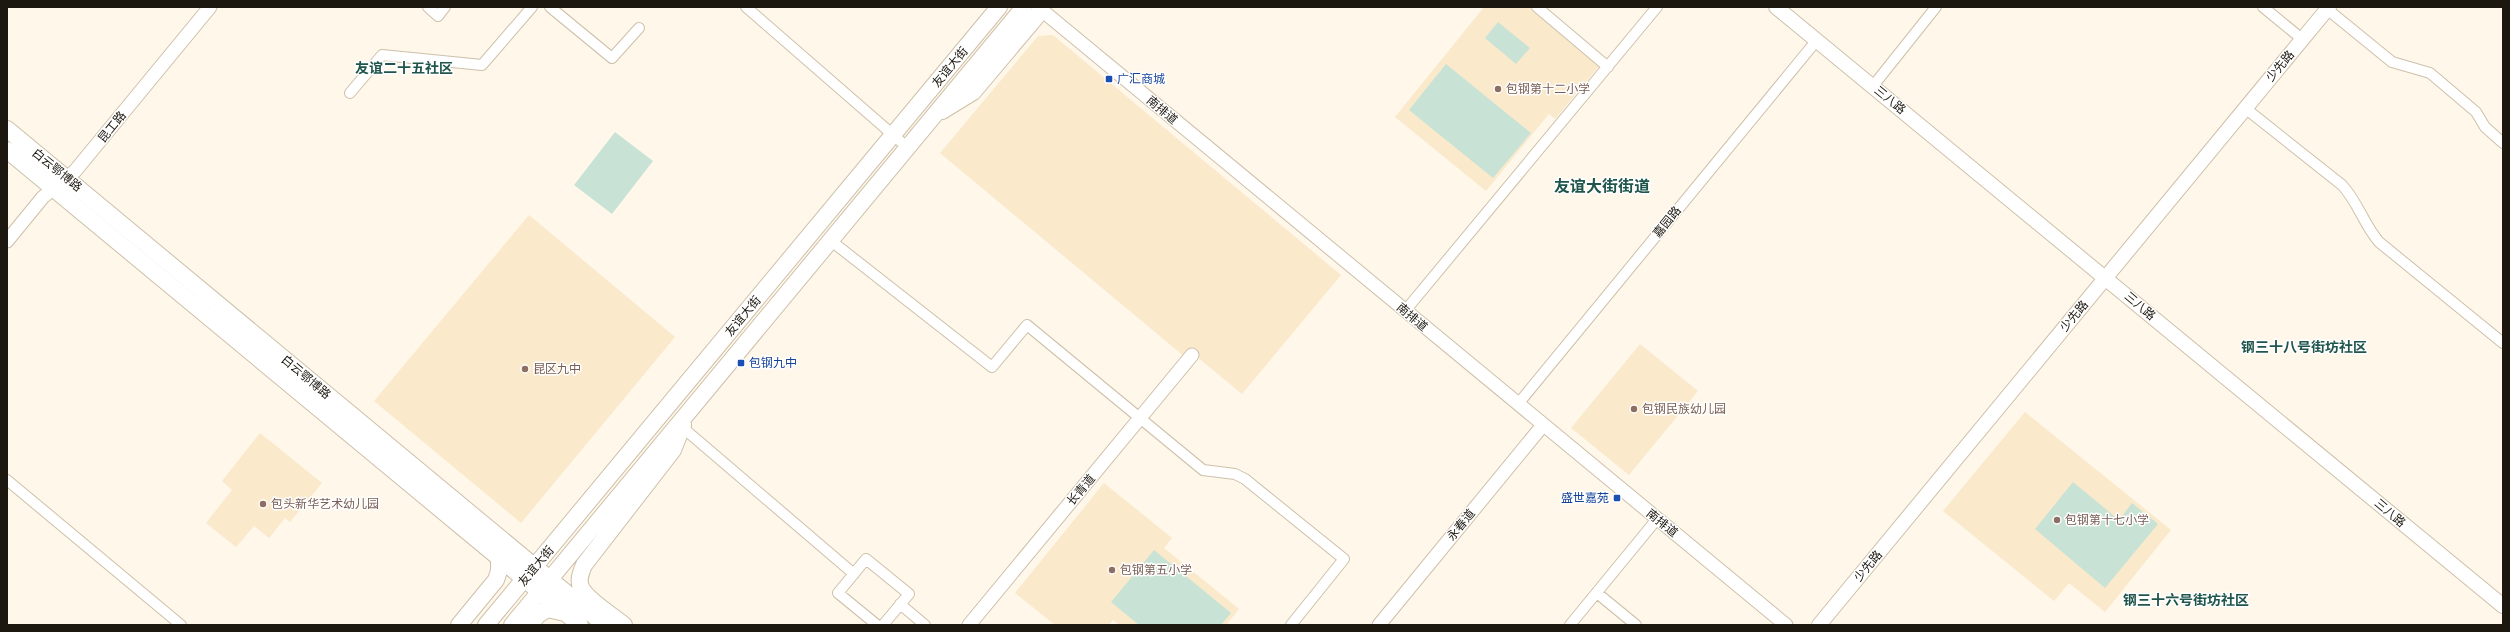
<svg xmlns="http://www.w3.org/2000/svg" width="2510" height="632" viewBox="0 0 2510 632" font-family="'Alegreya Sans','Noto Sans SC',sans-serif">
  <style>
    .built { fill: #fae9cb }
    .green { fill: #c8e3d5 }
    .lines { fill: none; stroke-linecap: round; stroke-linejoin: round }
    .minor-casing { stroke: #cdc0aa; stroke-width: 12 }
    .tertiary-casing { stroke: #cdc0aa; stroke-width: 15 }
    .secondary-casing { stroke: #cdc0aa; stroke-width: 16 }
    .primary-casing { stroke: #cdc0aa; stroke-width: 18 }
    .minor { stroke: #fff; stroke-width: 10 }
    .tertiary { stroke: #fff; stroke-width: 13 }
    .secondary { stroke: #fff; stroke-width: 14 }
    .primary { stroke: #fff; stroke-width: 16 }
    .transit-dot { fill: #1a4fb4; stroke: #fff; stroke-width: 1.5 }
    .education-dot { fill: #8d6e63; stroke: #fff; stroke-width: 1.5 }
    .labels { text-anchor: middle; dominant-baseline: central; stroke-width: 3; stroke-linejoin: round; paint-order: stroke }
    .street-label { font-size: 12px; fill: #1c170f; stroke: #fff }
    .transit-label { font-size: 12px; fill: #164399; stroke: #fff; text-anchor: start }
    .education-label { font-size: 12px; fill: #785e54; stroke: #fff; text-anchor: start }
    .quarter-label { font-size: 14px; font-weight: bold; fill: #1f554b; stroke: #fff }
    .district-label { font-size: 16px; font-weight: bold; fill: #1f554b; stroke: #fff }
  </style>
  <rect width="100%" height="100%" fill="#fff7e9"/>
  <path class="built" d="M1484 7H1529L1600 65 1555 119 1549 114 1486 191 1395 117Z
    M1053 35 1341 275 1242 394 1190 351 1185 357 940 153 1038 36Z
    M529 215 675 337 521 523 374 401Z
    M1640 344 1698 391 1629 475 1571 428Z
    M2025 412 2171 530 2105 612 2069 583 2054 601 1943 511Z
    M260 433 322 483 290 522 285 518 269 538 254 526 236 547 206 523 232 490 222 481Z
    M1104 483 1172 538 1164 548 1239 609 1226 625H1119L1113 620 1109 625H1055L1015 593Z"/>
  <path class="green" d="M1498 22 1530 48 1516 64 1485 38Z
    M1446 64 1531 133 1493 178 1409 110Z
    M615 132 653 161 612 214 574 185Z
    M2073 482 2119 520 2132 503 2158 524 2105 588 2035 529Z
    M1154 550 1231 613 1221 625H1139L1111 602Z"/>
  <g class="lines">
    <g class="minor-casing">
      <path id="minor" d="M428 7 438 16 445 7
        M550 7 612 58 639 28
        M746 7 907 147
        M1537 7 1608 67
        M2263 7 2302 39
        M2327 9 2392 62 2430 73 2476 112 2485 127 2503 143
        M1873 86 1936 7
        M350 93 382 55 482 65 532 7
        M2245 108 2342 185C2358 202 2364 225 2379 242L2503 343
        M830 240 992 367 1027 325 1203 470 1235 474 1245 479 1344 559 1291 625
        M1405 311 1657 7
        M1518 404 1817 40
        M682 427 854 574
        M7 480 181 625
        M1597 593 1636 625
        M900 604 925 625
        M877 625 838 593 866 559 909 594 883 625
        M1570 625 1657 519"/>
    </g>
    <g class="tertiary-casing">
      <path id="tertiary" d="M1038 7 1786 625
        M7 241 43 197 75 171 210 7
        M969 625 1192 355
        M1379 625 1543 425"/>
    </g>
    <g class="secondary-casing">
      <path id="secondary" d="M1776 7 2503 606
        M1819 625 2329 7"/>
    </g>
    <g class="primary-casing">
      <path id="primary" d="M942 111 973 92 1042 10
        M7 129 605 625
        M7 150 580 625
        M459 625 496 580 499 571V558
        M486 625 999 7
        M512 625 1024 7
        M530 625 538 615 547 609 565 613
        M624 625C613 616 588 600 582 589 577 581 581 572 584 565L673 450 683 425"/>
    </g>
    <use href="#minor" class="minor"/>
    <use href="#tertiary" class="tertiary"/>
    <use href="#secondary" class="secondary"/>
    <use href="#primary" class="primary"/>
  </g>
  <g class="transit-dot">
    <rect x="1105" y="75" width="8" height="8" rx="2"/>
    <rect x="737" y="359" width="8" height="8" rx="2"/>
    <rect x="1613" y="494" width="8" height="8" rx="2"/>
  </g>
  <g class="education-dot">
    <circle cx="1498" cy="89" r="4"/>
    <circle cx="525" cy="369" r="4"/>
    <circle cx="1634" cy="409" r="4"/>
    <circle cx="263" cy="504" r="4"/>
    <circle cx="2057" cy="520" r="4"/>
    <circle cx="1112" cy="570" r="4"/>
  </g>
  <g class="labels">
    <g class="street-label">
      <text transform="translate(2280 66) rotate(-50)">少先路</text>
      <text transform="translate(950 67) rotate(-50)">友谊大街</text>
      <text transform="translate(1890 100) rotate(39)">三八路</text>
      <text transform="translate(1162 110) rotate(40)">南排道</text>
      <text transform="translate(112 127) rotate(-51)">昆工路</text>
      <text transform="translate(57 170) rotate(39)">白云鄂博路</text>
      <text transform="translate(1667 222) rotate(-51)">嘉园路</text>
      <text transform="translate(2140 306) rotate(40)">三八路</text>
      <text transform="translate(743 316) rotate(-50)">友谊大街</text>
      <text transform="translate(2074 316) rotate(-50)">少先路</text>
      <text transform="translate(1412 317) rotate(40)">南排道</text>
      <text transform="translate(306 377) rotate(40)">白云鄂博路</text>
      <text transform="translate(1081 490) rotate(-50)">长青道</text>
      <text transform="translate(2390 513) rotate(40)">三八路</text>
      <text transform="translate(1662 523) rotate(39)">南排道</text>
      <text transform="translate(1461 525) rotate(-51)">永春道</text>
      <text transform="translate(536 566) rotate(-50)">友谊大街</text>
      <text transform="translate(1868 566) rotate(-50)">少先路</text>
    </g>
    <g class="transit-label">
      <text x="1117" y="79">广汇商城</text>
      <text x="749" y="363">包钢九中</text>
      <text x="1609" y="498" text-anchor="end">盛世嘉苑</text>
    </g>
    <g class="education-label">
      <text x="1506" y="89">包钢第十二小学</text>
      <text x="533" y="369">昆区九中</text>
      <text x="1642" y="409">包钢民族幼儿园</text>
      <text x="271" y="504">包头新华艺术幼儿园</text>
      <text x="2065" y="520">包钢第十七小学</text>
      <text x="1120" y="570">包钢第五小学</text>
    </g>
    <g class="quarter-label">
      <text x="404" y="69">友谊二十五社区</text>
      <text x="2304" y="348">钢三十八号街坊社区</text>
      <text x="2186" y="601">钢三十六号街坊社区</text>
    </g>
    <g class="district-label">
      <text x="1602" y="187">友谊大街街道</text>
    </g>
  </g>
  <rect width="2510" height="632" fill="none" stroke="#1c170f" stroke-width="16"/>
</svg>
